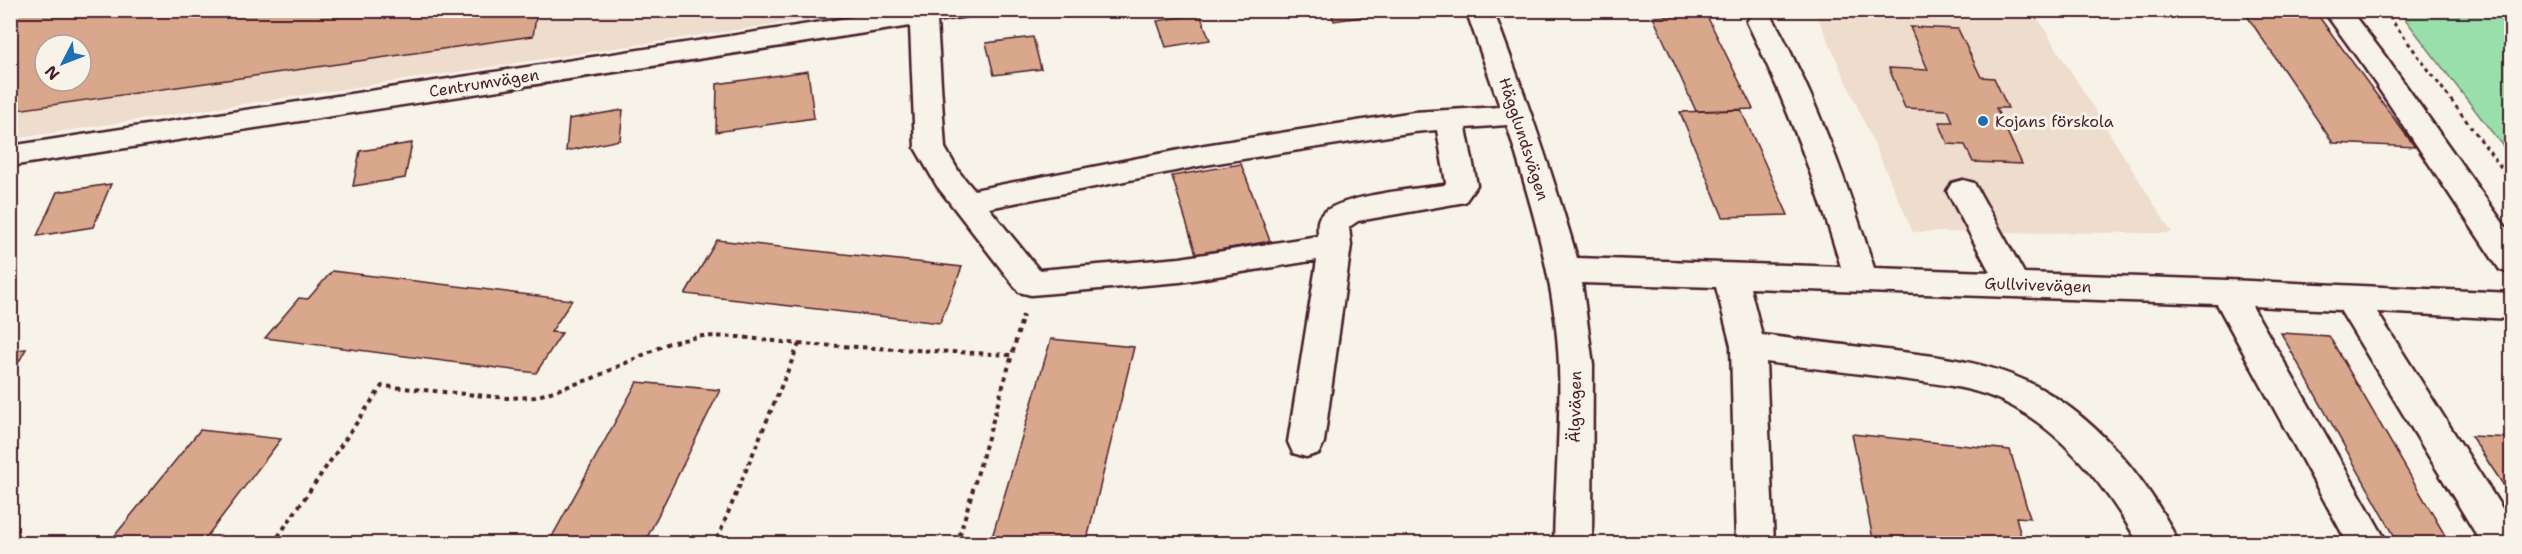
<svg xmlns="http://www.w3.org/2000/svg" width="2522" height="554" viewBox="0 0 2522 554" font-family="'Shantell Sans',sans-serif">
  <style>
    .built { fill: #eedccc; fill-rule: evenodd }
    .green { fill: #99dfac; stroke: #727f6c; stroke-width: 1.5 }
    .building { fill: #d9a78c; stroke: #4a1f2b; stroke-width: 1.5; fill-rule: evenodd }
    .lines { fill: none; stroke-linecap: round; stroke-linejoin: round }
    .minor-casing { stroke: #4a1f2b; stroke-width: 5 }
    .path-far1 { stroke: #4a1f2b; stroke-width: 3; stroke-dasharray: 4 4; stroke-linecap: butt }
    .path { stroke: #4a1f2b; stroke-width: 4; stroke-dasharray: 4.5 4.5; stroke-linecap: butt }
    .minor { fill: #f7f3e8; fill-rule: evenodd }
    .poi-dot { fill: #1f6fb2; stroke: #f7f3e8; stroke-width: 2 }
    .labels { text-anchor: middle; dominant-baseline: central; stroke-width: 6; stroke-linejoin: round; paint-order: stroke }
    .street-label { font-size: 16px; fill: #4a1f2b; stroke: #f7f3e8 }
    .poi-label { font-size: 16px; fill: #4a1f2b; stroke: #f7f3e8; text-anchor: start }
  </style>
  <rect width="100%" height="100%" fill="#f7f3e8"/>
  <filter id="ink" filterUnits="userSpaceOnUse"><feTurbulence type="fractalNoise" baseFrequency=".0167" numOctaves="2"/><feDisplacementMap in="SourceGraphic" scale="12" xChannelSelector="R" yChannelSelector="G"/><feConvolveMatrix kernelMatrix="1 2 1 2 8 2 1 2 1" color-interpolation-filters="sRGB"/></filter>
  <g filter="url(#ink)">
    <path class="built" d="M11 11H862L11 139ZM45 45H81V81H45Z
      M1815 11H2033L2172 233 1913 232Z"/>
    <path class="green" d="M2399 11H2511V157Z"/>
    <path class="building" d="M10 10H537L533 36 10 111ZM45 45H81V81H45Z
      M1330 10H1372L1375 15 1334 21Z
      M2243 10H2314L2415 147 2333 143Z
      M1200 14 1210 40 1166 47 1157 21Z
      M1706 14 1753 109 1696 111 1653 17Z
      M1910 27 1958 29 1981 77 1994 78 2008 108H1996L2022 164 1973 162 1965 145 1948 144 1939 122H1953L1948 110 1905 108 1889 68 1928 70Z
      M1033 37 1041 69 994 75 986 43Z
      M808 71 814 118 716 132 717 84Z
      M623 110 620 140 566 151 569 119Z
      M1741 110 1788 215 1723 217 1680 112Z
      M412 143 405 178 353 186 360 151Z
      M1241 164 1270 241 1196 254 1172 176Z
      M111 184 93 227 37 236 57 192Z
      M717 240 962 267 940 323 685 294Z
      M332 271 572 300 551 332 562 333 536 373 265 338 299 298 308 299Z
      M2281 333 2329 336 2450 544H2399Z
      M1051 339 1134 347 1086 544H990Z
      M26 349 10 378V351Z
      M637 382 720 390 644 544H548Z
      M200 430 281 439 201 544H108Z
      M1852 434 2010 450 2030 518 2016 517 2023 544H1874Z
      M2471 436 2512 438V498Z"/>
    <g class="lines">
      <g class="minor-casing">
        <path id="minor" d="M900 10H970L967 16 937 21 945 148 959 172 974 190 1205 145 1414 112 1500 107 1466 10H1493C1524 92 1553 174 1577 258L1841 267C1816 183 1786 101 1747 22L1751 16 1761 14 1771 16C1783 34 1791 54 1801 74 1830 136 1853 202 1874 268L1990 272 1947 191 1952 183 1963 180 1974 183 2024 273 2227 280 2512 293V319L2377 312 2512 524V544H2482L2340 310 2252 306 2388 544H2348L2217 304 1750 288 1762 335C1809 341 1856 346 1902 352 1944 357 1987 363 2026 381 2092 412 2148 478 2179 544H2139C2104 483 2053 417 1984 394 1958 385 1929 383 1902 379 1857 373 1811 368 1766 362L1774 544H1736L1731 346 1716 287 1582 283 1593 365 1592 544H1554C1555 485 1561 424 1559 366 1556 283 1531 204 1507 125L1466 128 1477 185 1465 202 1358 221 1349 227 1351 245 1324 442 1319 453 1306 457 1293 453 1288 442 1317 260 1180 282 1031 295 1019 292 937 186 915 148 910 26 10 166V146ZM1437 130 1446 183 1444 185C1416 189 1341 195 1322 214 1316 220 1318 228 1318 236L1180 258 1039 270 989 208 1205 165 1414 132Z
          M2323 10H2350L2385 56 2512 236V274L2500 270 2365 68Z"/>
      </g>
      <path class="path-far1" d="M2384 10 2512 182"/>
      <path class="path" d="M799 344 1012 355 1023 315
        M273 544 382 386 507 398 535 397 591 379 669 343 702 336 740 337 799 344 715 544
        M957 544 1012 355"/>
      <use href="#minor" class="minor"/>
    </g>
  </g>
  <circle class="poi-dot" cx="1983" cy="121" r="6"/>
  <g class="labels">
    <g class="street-label">
      <text transform="translate(484 83) rotate(-9)">Centrumvägen</text>
      <text transform="translate(1524 139) rotate(72)">Hägglundsvägen</text>
      <text transform="translate(2038 285) rotate(2)">Gullvivevägen</text>
      <text transform="translate(1575 407) rotate(-89)">Älgvägen</text>
    </g>
    <g class="poi-label">
      <text x="1995" y="121">Kojans förskola</text>
    </g>
  </g>
  <rect width="2522" height="554" fill="none" stroke="#f7f3e8" stroke-width="36"/>
  <rect x="18" y="18" width="2486" height="518" fill="none" stroke="#4a1f2b" stroke-width="2" filter="url(#ink)"/>
  <g transform="translate(63 63) rotate(228)"><circle r="28" fill="#f7f3e8" stroke="#b29e9c" stroke-width="1.5"/>
  <path d="M0-4.5L10 22L0 15L-10 22Z" fill="#1f6fb2"/>
  <text y="-9" font-size="16" font-weight="bold" text-anchor="middle" fill="#4a1f2b">N</text>
  </g>
</svg>
